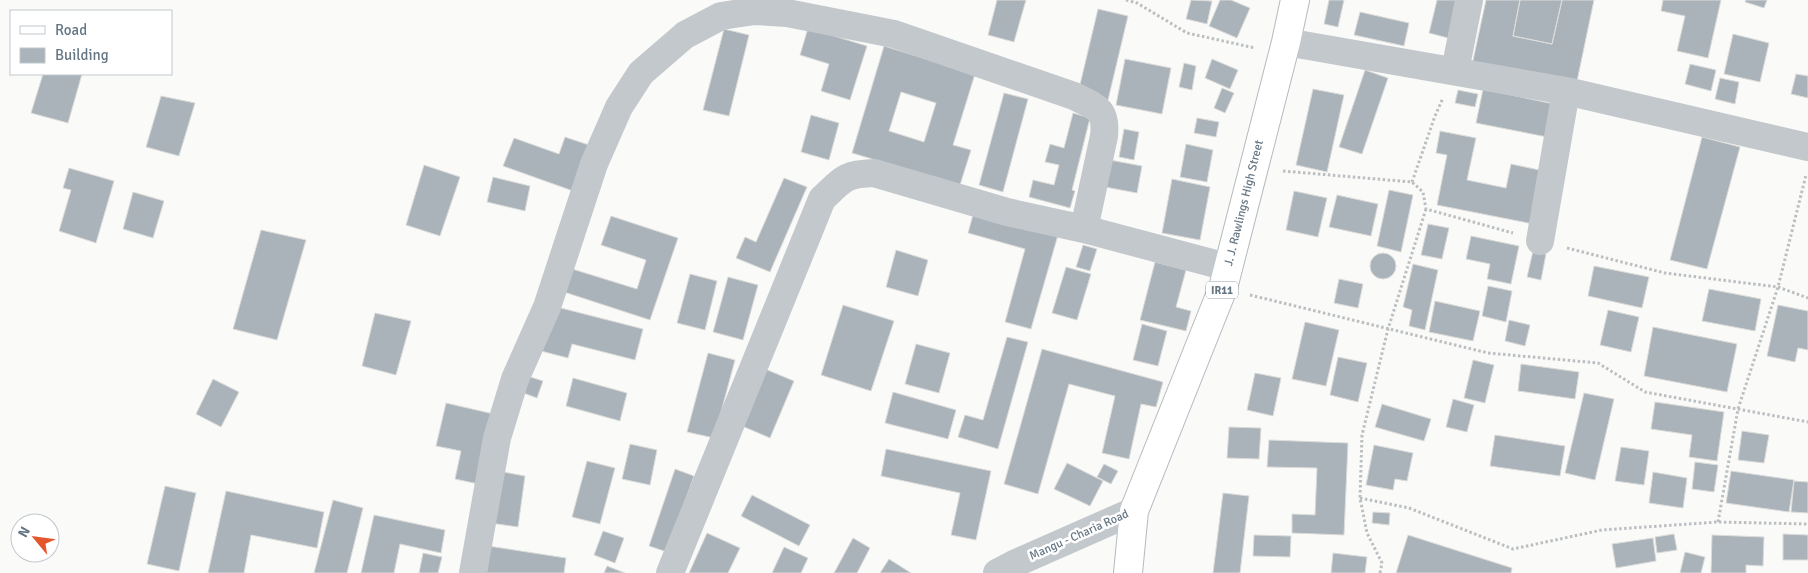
<svg xmlns="http://www.w3.org/2000/svg" width="1808" height="573" viewBox="0 0 1808 573" font-family="Signika,sans-serif">
  <style>
    .building { fill: #aab3b9; stroke: #dcdcda; fill-rule: evenodd }
    .lines { fill: none; stroke-linecap: round; stroke-linejoin: round }
    .major-casing { stroke: #b5babe; stroke-width: 30 }
    .path { stroke: #bbbfc2; stroke-width: 3; stroke-dasharray: 2.5 2.5; stroke-linecap: butt }
    .minor { stroke: #c3c8cc; stroke-width: 28 }
    .major { stroke: #fff; stroke-width: 28 }
    .labels { text-anchor: middle; dominant-baseline: central; stroke-width: 5; stroke-linejoin: round; paint-order: stroke }
    .shield { fill: #fff; stroke: #939fa8; stroke-width: 1 }
    .shield-label { font-size: 11px; font-weight: bold; fill: #657683 }
    .street-label { font-size: 12px; fill: #657683; stroke: #fff }
  </style>
  <rect width="100%" height="100%" fill="#fafaf8"/>
  <path class="building" d="M997 0H1026L1014 42 988 35Z
    M1191 0 1212 1 1207 24 1186 19Z
    M1220 0H1231L1250 8 1237 38 1209 26Z
    M1329 0H1344L1338 27 1324 24Z
    M1437 0H1461L1452 39 1429 33Z
    M1486 0H1520L1513 36 1552 44 1562 0H1594L1576 86 1472 65Z
    M1520 0H1562L1552 44 1513 36Z
    M1663 0H1721L1708 58 1677 51 1685 16 1661 11Z
    M1746 0H1767L1764 8 1745 2Z
    M1098 9 1128 16 1108 100 1078 93Z
    M1360 12 1409 23 1404 46 1354 35Z
    M808 28 867 46 850 100 821 91 829 64 800 55Z
    M724 29 749 35 729 116 703 110Z
    M1733 34 1769 43 1760 82 1724 74Z
    M884 46 975 74 953 145 971 150 960 185 852 153ZM901 92 936 103 924 142 889 131Z
    M1125 59 1171 68 1162 114 1116 105Z
    M1212 59 1238 70 1230 89 1205 78Z
    M1184 63 1196 66 1192 90 1179 87Z
    M1690 64 1716 70 1711 91 1685 84Z
    M1365 70 1388 78 1362 154 1339 147Z
    M43 74H82L68 123 31 113Z
    M1796 74 1808 76V98L1791 94Z
    M1720 78 1739 82 1735 104 1715 99Z
    M1222 88 1234 93 1225 113 1214 108Z
    M1313 89 1344 95 1327 172 1296 165Z
    M1483 89 1554 104 1547 137 1476 123Z
    M1458 90 1478 94 1475 107 1455 103Z
    M1004 93 1028 99 1003 192 979 185Z
    M161 96 195 103 179 156 146 147Z
    M1073 113 1090 118 1072 190 1075 191 1070 208 1029 197 1033 180 1054 185 1059 165 1045 162 1050 144 1064 148Z
    M811 115 839 123 829 160 801 152Z
    M1197 118 1219 122 1216 137 1194 133Z
    M1124 129 1139 132 1134 160 1119 157Z
    M1440 131 1476 138 1467 180 1506 188 1511 164 1544 171 1533 224 1437 205 1447 155 1436 153Z
    M565 137 589 145 573 191 503 166 514 138 559 154Z
    M1702 137 1740 147 1707 269 1670 260Z
    M1186 144 1213 150 1207 182 1180 177Z
    M1110 160 1142 166 1137 193 1105 187Z
    M424 165 460 177 440 236 406 225Z
    M69 168 114 181 96 243 59 231 71 190 63 188Z
    M493 177 530 186 525 211 487 202Z
    M784 178 807 187 770 272 736 258 745 237 756 242Z
    M1172 179 1210 187 1200 240 1162 233Z
    M1389 190 1413 195 1401 252 1377 246Z
    M1294 191 1327 198 1318 237 1286 230Z
    M133 192 164 201 153 238 123 229Z
    M1337 195 1378 204 1371 236 1329 227Z
    M974 211 1058 235 1031 329 1005 322 1025 249 968 233Z
    M611 216 678 238 650 320 561 291 569 268 637 289 646 260 601 245Z
    M1428 224 1449 228 1442 259 1421 255Z
    M261 230 306 240 277 340 233 329Z
    M1471 236 1519 246 1511 284 1487 279 1490 264 1466 259Z
    M1083 245 1097 249 1090 271 1076 267Z
    M896 250 928 260 918 296 886 287Z
    M1533 251 1546 254 1541 280 1527 277Z
    M1370 266a13 13 0 1 1 26 0a13 13 0 1 1-26 0Z
    M1155 262 1186 270 1176 307 1191 311 1186 331 1140 320Z
    M1413 264 1438 270 1425 330 1409 326 1412 310 1403 307Z
    M1594 266 1649 277 1642 308 1588 296Z
    M1066 267 1091 274 1077 320 1052 313Z
    M690 274 717 281 705 330 677 323Z
    M728 277 758 285 743 340 713 332Z
    M1339 279 1363 284 1358 308 1334 303Z
    M1488 286 1512 291 1506 322 1482 316Z
    M1709 289 1761 299 1755 331 1702 321Z
    M1435 301 1480 311 1473 341 1429 332Z
    M843 305 894 321 871 391 821 375Z
    M1778 305 1808 311V350L1798 348 1795 362 1767 356Z
    M553 306 643 329 635 360 572 344 568 358 541 351Z
    M1608 310 1639 317 1631 352 1600 345Z
    M375 313 411 321 396 375 362 366Z
    M1509 320 1530 325 1525 346 1505 341Z
    M1305 322 1339 330 1326 386 1292 379Z
    M1142 324 1167 331 1158 366 1133 360Z
    M1653 327 1737 344 1727 392 1644 376Z
    M1007 337 1028 342 998 449 958 437 965 415 983 420Z
    M916 344 950 353 939 393 905 384Z
    M1042 349 1163 382 1156 407 1141 404 1129 459 1102 453 1115 396 1069 384 1038 494 1004 484Z
    M708 353 735 360 714 438 687 432Z
    M1338 357 1367 363 1358 402 1330 395Z
    M1473 360 1494 365 1485 403 1464 398Z
    M1521 364 1579 372 1575 399 1518 391Z
    M758 366 794 381 770 438 735 423Z
    M1255 373 1281 378 1273 416 1247 410Z
    M524 375 543 381 537 398 518 391Z
    M573 378 627 393 620 421 566 406Z
    M213 379 239 392 221 427 196 414Z
    M893 392 956 410 948 439 885 423Z
    M1584 393 1614 399 1595 480 1565 473Z
    M1453 399 1474 405 1467 432 1446 427Z
    M1655 402 1724 412 1717 461 1689 457 1692 435 1651 429Z
    M446 403 498 415 483 485 455 479 461 451 436 446Z
    M1382 404 1431 419 1424 441 1375 427Z
    M1229 427 1261 428 1259 459 1227 458Z
    M1742 431 1769 435 1764 463 1738 460Z
    M1495 435 1565 446 1560 476 1490 466Z
    M1269 440 1348 443 1344 535 1292 533V514L1315 515 1317 468 1267 467Z
    M630 444 657 450 650 485 622 479Z
    M1374 445 1413 453 1407 481 1395 479 1393 490 1366 485Z
    M1621 447 1649 451 1644 485 1615 481Z
    M886 449 991 471 976 540 951 535 960 493 881 476Z
    M587 461 615 468 600 524 572 517Z
    M1695 462 1718 465 1714 492 1692 489Z
    M1067 463 1103 481 1090 506 1054 489Z
    M1104 464 1118 471 1111 484 1097 477Z
    M675 469 694 476 667 552 649 546Z
    M498 471 525 476 518 527 490 523Z
    M1731 471 1794 480 1789 512 1726 503Z
    M1653 472 1687 478 1683 508 1649 503Z
    M1794 481 1808 482V513L1791 512Z
    M165 486 196 493 179 571 147 564Z
    M226 491 324 512 317 548 251 535 244 573H208Z
    M1223 493 1249 496 1240 573H1213Z
    M752 495 810 525 799 546 741 516Z
    M333 500 363 508 347 573H314Z
    M1373 512 1390 513 1389 525 1372 523Z
    M374 515 445 530 441 553 400 544 394 573H361Z
    M603 531 624 538 615 563 594 555Z
    M707 533 740 548 728 573H689Z
    M1674 534 1677 550 1657 553 1655 537Z
    M1783 534 1808 535V560H1783Z
    M1254 535 1291 536 1290 557 1253 556Z
    M1408 535 1512 568 1511 573H1396Z
    M1712 535 1764 537 1763 566 1746 565V573H1711Z
    M853 538 870 548 857 573H834Z
    M1653 538 1656 561 1616 568 1612 544Z
    M482 545 566 558 564 573H477Z
    M784 547 808 558 801 573H772Z
    M1685 552 1705 557 1701 573H1680Z
    M423 553 442 557 438 573H419Z
    M1333 553 1367 557 1365 573H1331Z
    M889 559 911 573H880Z
    M607 566 625 573H604Z"/>
  <g class="lines">
    <g class="major-casing">
      <path id="major" d="M1128 573 1134 511 1223 288 1286 42 1295 0"/>
    </g>
    <path class="path" d="M1126 0 1137 3 1187 33 1255 48
      M1283 171 1412 182 1423 192 1426 209 1513 233
      M1412 182 1435 116 1443 98
      M1567 248 1665 273 1778 287 1808 298
      M1250 295 1488 353 1598 363 1645 392 1808 422
      M1360 498 1409 508 1513 549 1602 530 1718 522 1808 524
      M1718 522 1738 409 1778 287 1806 175
      M1380 573 1382 563 1367 533 1360 498 1362 435 1388 329 1426 209"/>
    <path class="minor" d="M1286 42 1566 91 1808 147
      M1455 71 1469 0
      M1540 241 1566 91
      M473 573 497 438 515 379 547 307 594 164 619 107 641 73 685 35 721 16 755 11 787 13 894 34 1074 96C1096 107 1107 109 1104 136L1084 229
      M670 573 822 199C843 179 844 174 874 173L1007 212 1084 229 1227 267
      M997 573 1016 563 1134 511"/>
    <use href="#major" class="major"/>
  </g>
  <g class="labels">
    <rect class="shield" x="1206" y="281.5" width="32" height="17" rx="4"/>
    <g class="shield-label">
      <text x="1222" y="290">IR11</text>
    </g>
    <g class="street-label">
      <text transform="translate(1244 203) rotate(-76)">J. J. Rawlings High Street</text>
      <text transform="translate(1079 535) rotate(-24)">Mangu - Charia Road</text>
    </g>
  </g>
  <rect x="10" y="10" width="162" height="65" fill="#ffffff" stroke="#c1c8cd"/>
  <rect x="20" y="26" width="25" height="8" fill="#ffffff" stroke="#c1c8cd"/>
  <text x="55" y="35" font-size="15" fill="#657683">Road</text>
  <rect x="20" y="48" width="25" height="15" fill="#aab3b9" stroke="#c1c8cd"/>
  <text x="55" y="60" font-size="15" fill="#657683">Building</text>
  <g transform="translate(35 538) rotate(299)"><circle r="24" fill="#ffffff" stroke="#c1c8cd"/>
  <path d="M0-4L9 19L0 12L-9 19Z" fill="#e4572e"/>
  <text y="-8" font-size="14" font-weight="bold" text-anchor="middle" fill="#657683">N</text>
  </g>
</svg>
